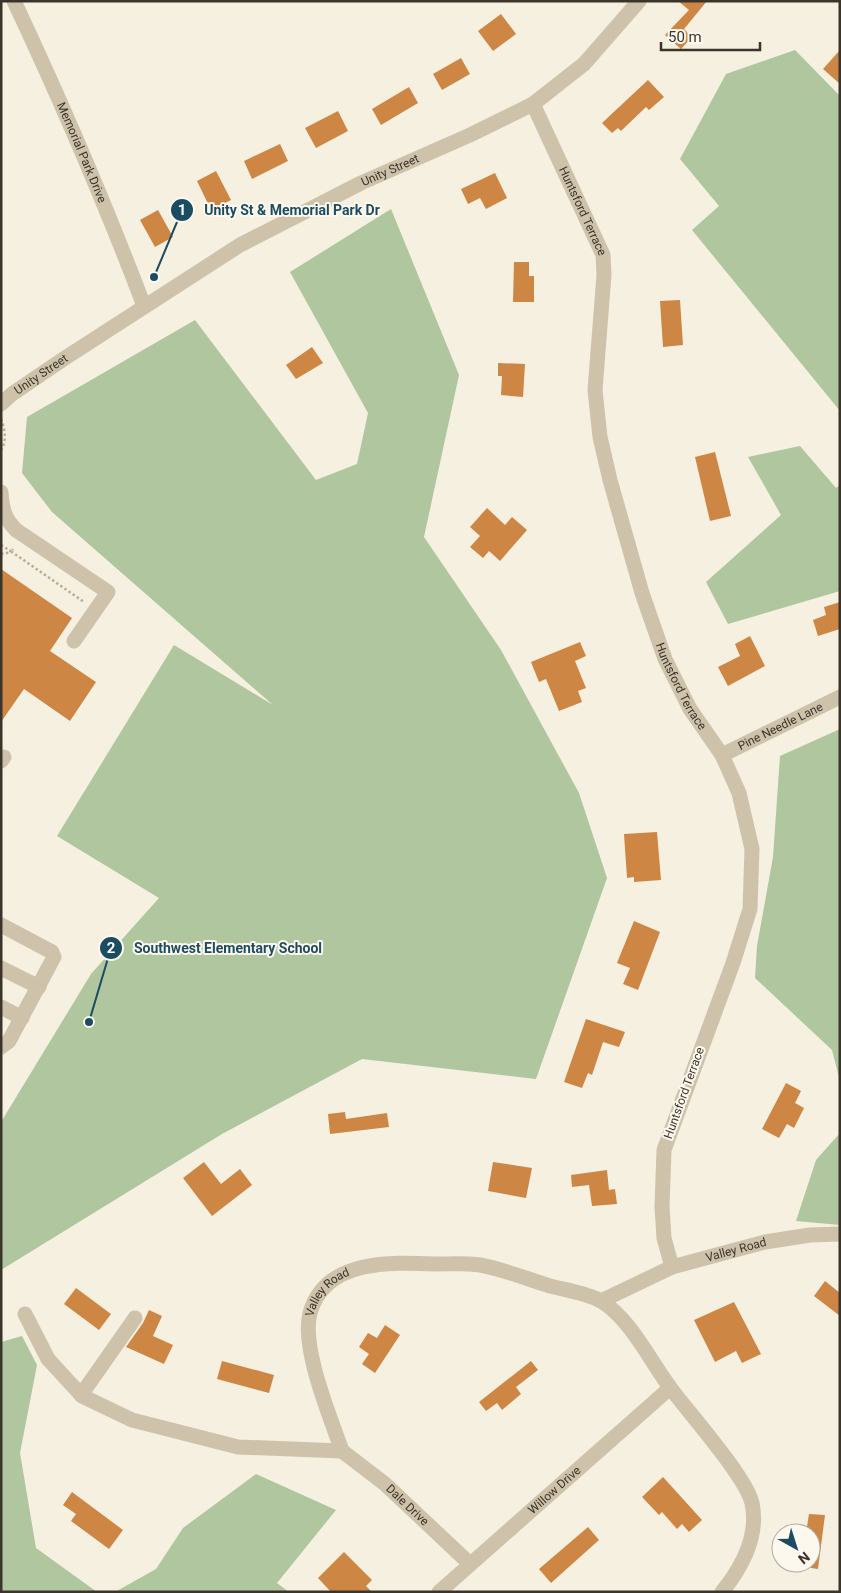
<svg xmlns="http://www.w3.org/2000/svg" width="841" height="1593" viewBox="0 0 841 1593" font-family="Roboto,sans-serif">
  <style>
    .green { fill: #afc69e }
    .building { fill: #ce8644 }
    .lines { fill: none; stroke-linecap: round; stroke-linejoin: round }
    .path { stroke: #bbae94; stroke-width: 2.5; stroke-dasharray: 2.5 2.5; stroke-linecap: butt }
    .minor { stroke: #cec3aa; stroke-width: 15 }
    .labels { text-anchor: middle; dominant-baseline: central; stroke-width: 4; stroke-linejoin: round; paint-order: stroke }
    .street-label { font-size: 12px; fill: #3b342a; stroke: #fcf8ed }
    .leader { fill: none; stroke: #1c4c61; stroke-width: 2 }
    .callout-dot { fill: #1c4c61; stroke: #fcf8ed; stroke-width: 2 }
    .mark-label { font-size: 15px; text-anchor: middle; font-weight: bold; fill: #fff }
    .callout-label { font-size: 14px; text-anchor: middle; font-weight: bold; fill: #1c4c61; stroke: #fcf8ed; stroke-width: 4; stroke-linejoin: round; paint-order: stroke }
  </style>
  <rect width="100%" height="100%" fill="#f5f0e0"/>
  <path class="green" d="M795 50 840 96V411L692 230 719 206 680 159 726 74Z
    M391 209 459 375 424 537 501 650 579 793 607 878 536 1079 362 1059 222 1134 1 1270V1122L91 974 159 898 57 836 174 645 273 705 52 512 22 473 27 417 195 320 316 480 357 464 368 413 290 272Z
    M800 446 836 488 840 485V591L728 624 706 582 781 515 748 457Z
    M840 729V1081L832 1050 755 978 757 946 773 857 780 756Z
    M840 1133V1225L796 1221 816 1160Z
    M22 1336 37 1365 20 1453 36 1548 97 1592H1V1342Z
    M256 1474 336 1510 277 1583 289 1592H115L156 1569 183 1528Z"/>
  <path class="building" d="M678 1H707L684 29 692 37 681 49 665 35 689 10Z
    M501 14 516 34 493 51 478 31Z
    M840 50V84L823 69Z
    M461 58 470 74 442 90 433 74Z
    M648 80 664 97 649 110 646 107 621 131 618 128 612 133 602 123Z
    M409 87 418 103 381 125 372 109Z
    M338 111 348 131 316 148 305 128Z
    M280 144 288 161 252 179 244 161Z
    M216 171 231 200 211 210 197 181Z
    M495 173 507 198 486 209 480 198 468 204 461 189Z
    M158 210 173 237 155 247 140 220Z
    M514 262H529V276H534V302H513Z
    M680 300 683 345 663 347 660 301Z
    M312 347 323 363 296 379 286 365Z
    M498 363 525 364 523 397 501 395 502 376H498Z
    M715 452 731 516 710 521 695 457Z
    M487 508 505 525 512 517 527 530 500 561 489 551 483 558 470 547 480 536 470 527Z
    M1 569 72 618 50 651 96 682 70 721 24 689 1 722Z
    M840 602V629L818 636 813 620 826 615 824 607Z
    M750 636 765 666 728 686 718 667 740 656 735 644Z
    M580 642 586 656 575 661 586 688 578 691 582 702 559 711 546 679 539 682 531 662Z
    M657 832 661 880 634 882V877L627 878 624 834Z
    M634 921 660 932 638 990 623 984 630 968 617 963Z
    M586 1019 625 1032 619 1047 603 1042 592 1075 588 1073 582 1088 564 1082Z
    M786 1083 801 1091 795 1103 804 1108 794 1128 787 1124 779 1138 762 1129Z
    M345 1112 346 1119 387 1113 389 1127 330 1134 328 1114Z
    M204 1162 221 1184 240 1169 252 1185 212 1216 183 1178Z
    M493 1162 532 1168 526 1198 488 1191Z
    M607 1170 609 1190 615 1189 617 1204 592 1206 589 1185 572 1187 571 1175Z
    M825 1281 840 1293V1316L814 1296Z
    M76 1288 111 1314 99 1330 64 1304Z
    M734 1302 761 1354 742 1363 736 1351 715 1362 694 1320Z
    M149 1310 162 1316 153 1336 173 1345 164 1364 126 1347 143 1323Z
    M385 1325 400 1335 375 1373 362 1364 369 1354 359 1347 368 1333 377 1338Z
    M222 1361 274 1375 269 1393 217 1379Z
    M531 1361 538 1370 516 1387 521 1394 502 1410 497 1403 486 1411 479 1402Z
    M663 1477 702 1520 689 1532 682 1524 677 1529 662 1512 659 1515 642 1497Z
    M72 1492 123 1530 109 1549 71 1521 76 1514 63 1505Z
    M809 1514 825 1515 818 1569 811 1568V1533H806Z
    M588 1527 599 1540 551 1583 539 1569Z
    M344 1552 372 1580 366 1586 372 1592H331L318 1578Z"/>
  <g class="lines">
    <path class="path" d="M1 419C5 428 7 442 1 450
      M1 545 12 552 13 549
      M1 554 12 552 84 602"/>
    <g class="minor">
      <path id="s1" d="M14 1C61 101 105 203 144 306"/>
      <path id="s2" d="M533 104 603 255 604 275 595 390 600 437 610 480 642 593 665 659 690 709 722 755 739 793 752 849 750 909 733 963 664 1150 662 1207 664 1238 672 1267"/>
      <path id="s3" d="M1 404 12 394 65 358 240 245 361 183 470 135 533 104 584 64 639 1"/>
      <path d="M1 492C2 508 4 518 16 530L108 592 74 641"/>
      <path id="s4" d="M722 755 840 697"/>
      <path d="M1 761 4 757"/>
      <path d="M1 925 52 952 54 957 9 1041 1 1047"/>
      <path d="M1 968 39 987"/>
      <path d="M1 1007 22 1018"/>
      <path id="s5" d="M601 1301 672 1267 765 1242 810 1235 840 1234"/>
      <path d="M25 1314 48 1359 82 1396 132 1420 238 1447 342 1451"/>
      <path d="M81 1395 135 1318"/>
      <path id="s6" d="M342 1451C330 1416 301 1348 310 1313 325 1259 391 1262 435 1264 450 1264 466 1263 480 1265 503 1269 527 1279 550 1286 566 1290 587 1293 601 1301 631 1319 651 1363 672 1390 690 1414 746 1477 752 1503 759 1536 743 1566 722 1592"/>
      <path id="s7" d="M342 1451 385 1484 469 1563"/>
      <path id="s8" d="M439 1592 670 1388"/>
    </g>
  </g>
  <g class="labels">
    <g class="street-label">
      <text stroke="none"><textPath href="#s1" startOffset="166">Memorial Park Drive</textPath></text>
      <text stroke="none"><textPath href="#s3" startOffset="455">Unity Street</textPath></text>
      <text stroke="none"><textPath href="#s2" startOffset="118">Huntsford Terrace</textPath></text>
      <text stroke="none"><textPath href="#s3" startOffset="50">Unity Street</textPath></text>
      <text stroke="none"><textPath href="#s2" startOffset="612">Huntsford Terrace</textPath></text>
      <text stroke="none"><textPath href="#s4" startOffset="65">Pine Needle Lane</textPath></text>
      <text transform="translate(684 1093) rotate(-70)">Huntsford Terrace</text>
      <text stroke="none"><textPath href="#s5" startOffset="145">Valley Road</textPath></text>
      <text stroke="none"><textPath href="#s6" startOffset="171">Valley Road</textPath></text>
      <text stroke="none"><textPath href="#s8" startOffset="154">Willow Drive</textPath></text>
      <text stroke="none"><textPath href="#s7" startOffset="85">Dale Drive</textPath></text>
    </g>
  </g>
  <path class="leader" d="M154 277L182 210M89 1022L111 948"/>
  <g class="callout-dot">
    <circle cx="154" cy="277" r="5"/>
    <circle cx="89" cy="1022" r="5"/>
    <circle cx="182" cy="210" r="12"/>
    <circle cx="111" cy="948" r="12"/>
  </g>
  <g class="mark-label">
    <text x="182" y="215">1</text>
    <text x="111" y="953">2</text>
  </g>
  <g class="callout-label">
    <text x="292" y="215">Unity St &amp; Memorial Park Dr</text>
    <text x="228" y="953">Southwest Elementary School</text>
  </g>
  <rect width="841" height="1593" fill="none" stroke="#3b342a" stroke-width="5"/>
  <g transform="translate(796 1548) rotate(141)"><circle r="24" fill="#fcf8ed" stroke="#afaa9f"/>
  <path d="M0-4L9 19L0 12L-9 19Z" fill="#1c4c61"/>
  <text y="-8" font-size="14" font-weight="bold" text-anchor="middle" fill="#3b342a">N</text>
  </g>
  <path d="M661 42v8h99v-8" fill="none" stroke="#3b342a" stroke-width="2.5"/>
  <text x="668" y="42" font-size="15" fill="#3b342a" stroke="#fcf8ed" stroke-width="4" paint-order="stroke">50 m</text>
</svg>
